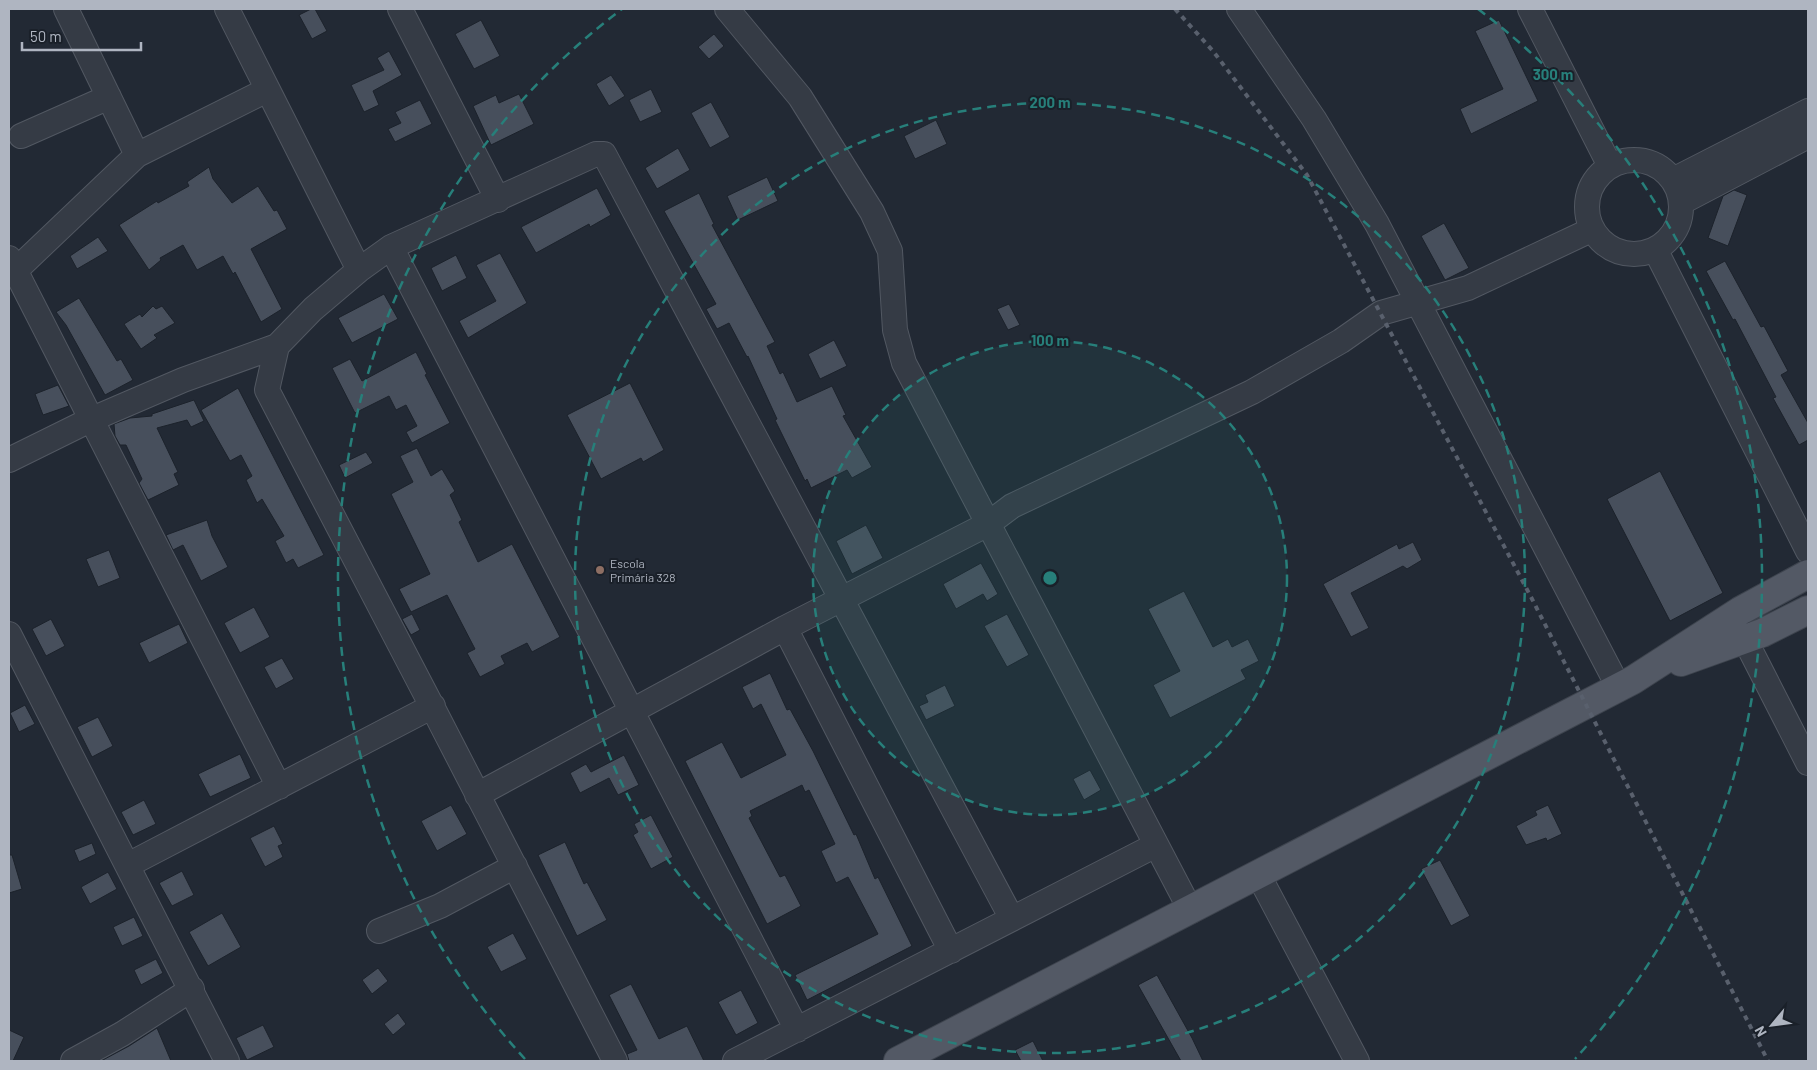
<svg xmlns="http://www.w3.org/2000/svg" width="1817" height="1070" viewBox="0 0 1817 1070" font-family="Barlow,sans-serif">
  <style>
    .building { fill: #474f5c; stroke: #1c222b }
    .lines { fill: none; stroke-linecap: round; stroke-linejoin: round }
    .minor-casing { stroke: #525862; stroke-width: 26 }
    .major-casing { stroke: #3e444e; stroke-width: 30 }
    .minor { stroke: #353b45; stroke-width: 24 }
    .major { stroke: #535965; stroke-width: 28 }
    .rail { stroke: #59606d; stroke-width: 4; stroke-dasharray: 5 5; stroke-linecap: butt }
    .ring { fill: none; stroke: #277f7a; stroke-width: 2.5; stroke-dasharray: 9 6 }
    .education-dot { fill: #8d6e63; stroke: #1a2029; stroke-width: 2 }
    .labels { text-anchor: middle; dominant-baseline: central; stroke-width: 4; stroke-linejoin: round; paint-order: stroke }
    .poi-label { font-size: 12px; fill: #afb5c1; stroke: #1a2029; text-anchor: start }
    .centre { fill: #277f7a; stroke: #1a2029; stroke-width: 2.5 }
    .ring-label { font-size: 15px; text-anchor: middle; font-weight: bold; fill: #277f7a; stroke: #1a2029; stroke-width: 4; stroke-linejoin: round; paint-order: stroke }
  </style>
  <rect width="100%" height="100%" fill="#222934"/>
  <path class="building" d="M311 9H315L327 31 312 39 299 15Z
    M481 20 500 56 474 69 455 34Z
    M1499 20 1538 101 1471 134 1460 109 1503 89 1475 31Z
    M714 34 724 46 709 59 698 47Z
    M389 51 402 75 373 91 379 105 364 112 351 85 384 70 377 58Z
    M611 75 625 96 609 106 596 84Z
    M651 89 662 112 640 122 629 100Z
    M519 94 534 124 491 145 473 106 496 95 499 103Z
    M420 100 432 124 395 142 388 129 401 123 395 112Z
    M711 102 730 137 710 148 691 113Z
    M936 120 947 144 915 159 904 136Z
    M678 148 690 170 657 189 645 168Z
    M209 167 213 179 232 203 258 186 274 211 277 210 287 229 251 249 282 309 261 322 235 272 233 274 223 256 197 270 183 245 160 258 161 260 149 270 119 225 157 201 158 203 189 186 187 182Z
    M767 177 778 201 738 220 727 196Z
    M597 188 611 215 590 227 589 224 536 253 521 227Z
    M1734 190 1747 195 1728 246 1708 238 1723 196Z
    M699 193 714 224 712 225 775 342 767 346 780 374 783 372 797 402 832 386 846 415 843 416 872 467 852 478 847 470 811 488 807 479 805 481 775 420 777 419 748 356 747 357 729 323 717 329 706 309 716 304 664 211Z
    M1444 223 1469 268 1445 280 1421 236Z
    M98 237 108 251 77 269 70 256Z
    M500 253 527 303 468 338 459 321 496 301 476 265Z
    M456 255 467 278 442 291 431 268Z
    M1725 261 1761 327 1764 326 1788 371 1781 375 1808 423V440L1799 445 1773 398 1776 397 1735 319 1733 320 1706 271Z
    M384 294 398 319 352 343 338 318Z
    M79 298 117 361 121 359 133 380 105 395 66 325 56 312Z
    M1009 304 1020 325 1008 330 997 309Z
    M153 306 156 309 162 306 175 323 154 335 157 338 141 349 124 324 140 314 142 317Z
    M834 340 847 366 820 379 808 354Z
    M416 352 427 374 425 375 450 423 412 443 406 432 417 426 406 405 396 410 389 396 355 413 332 368 350 359 362 381Z
    M630 383 664 450 643 462 641 458 601 479 567 415Z
    M58 385 69 406 43 415 35 394Z
    M238 388 324 555 298 568 293 559 286 563 275 541 284 536 262 499 257 503 246 480 252 476 241 455 230 461 201 410Z
    M194 400 204 421 191 427 187 420 157 428 178 472 174 474 179 485 148 500 139 483 142 479 126 445H120L115 436 114 424 130 418 152 416V414Z
    M417 448 431 476 442 469 455 491 450 495 462 520 459 522 478 562 512 544 560 637 532 652 527 643 501 656 505 664 480 677 467 653 475 649 447 595 411 612 399 589 430 574 391 494 413 482 400 456Z
    M366 452 373 463 345 478 339 465Z
    M1660 471 1723 593 1670 621 1607 499Z
    M207 520 212 536 228 567 201 581 183 545 173 550 166 535Z
    M866 525 883 558 852 574 836 541Z
    M1413 542 1422 560 1407 569 1403 566 1351 593 1369 628 1351 637 1323 584 1397 544 1399 549Z
    M109 550 120 578 98 587 86 559Z
    M981 563 998 594 987 601 983 594 956 609 943 584Z
    M1184 591 1213 647 1228 639 1232 647 1248 639 1259 661 1241 670 1246 679 1170 718 1153 685 1180 671 1148 609Z
    M254 607 270 637 240 653 224 623Z
    M412 614 420 630 411 635 402 619Z
    M1007 614 1029 655 1007 667 984 626Z
    M51 619 65 646 46 656 32 629Z
    M179 624 188 643 149 663 139 643Z
    M282 658 294 679 276 689 264 667Z
    M770 673 787 710 790 709 813 751 854 835 856 834 875 879 878 877 912 946 807 1000 795 975 878 934 848 877 836 883 821 851 835 844 809 790 805 792 802 785 750 811 752 816 749 818 780 877 785 875 801 906 767 924 685 761 722 742 741 778 786 755 761 704 753 709 742 687Z
    M945 685 955 706 926 720 919 706 928 702 925 695Z
    M25 705 35 724 19 732 10 713Z
    M98 717 113 746 92 757 77 727Z
    M240 754 251 778 210 797 198 774Z
    M624 755 639 785 618 795 609 778 580 793 570 773 586 764 591 772Z
    M1090 770 1101 790 1084 800 1073 779Z
    M144 800 156 824 133 835 121 812Z
    M451 805 467 834 437 851 421 821Z
    M1548 805 1562 834 1547 841 1546 838 1526 845 1516 826 1537 815 1535 811Z
    M651 815 673 857 651 869 633 835 638 832 634 824Z
    M274 826 283 844 278 846 283 857 265 867 250 838Z
    M565 842 584 884 587 882 607 920 577 936 538 855Z
    M92 843 96 854 79 862 74 850Z
    M9 855H12L22 889 9 893Z
    M1440 860 1470 916 1451 926 1421 869Z
    M182 871 194 895 172 906 159 883Z
    M108 872 117 889 90 904 81 887Z
    M222 913 241 947 208 966 189 932Z
    M134 917 143 936 122 946 113 927Z
    M513 933 527 959 501 972 487 947Z
    M156 959 163 973 141 985 134 970Z
    M378 968 388 981 372 994 362 980Z
    M1157 975 1192 1038 1203 1061H1181L1138 985Z
    M631 984 659 1039 687 1026 704 1061H629L627 1054 637 1050 609 995Z
    M741 990 758 1023 736 1035 718 1002Z
    M398 1013 406 1024 393 1035 384 1024Z
    M263 1025 274 1047 247 1060 236 1038Z
    M157 1028 171 1061H101L129 1046Z
    M9 1030 24 1037 13 1061H9Z
    M1033 1041 1043 1061H1021L1015 1050Z"/>
  <g class="lines">
    <g class="minor-casing">
      <path id="minor" d="M66 9 137 155
        M227 9 359 270
        M400 9 498 200
        M727 9 800 97 872 212 890 251 895 330 904 363 1191 911
        M1239 9 1314 119 1377 224 1619 688
        M1530 9 1610 166
        M21 136 109 97
        M1587 207a47 47 0 1 1 94 0a47 47 0 1 1-94 0Z
        M1673 180 1808 111
        M1682 202 1808 136
        M391 247 797 1030
        M1656 251 1808 551
        M9 258 279 787
        M15 271 137 155 267 90
        M277 346 267 390C384 613 500 837 615 1061
        M9 460 90 420 183 380 277 346 313 309 359 270 391 247 596 154H604L1012 919
        M1737 624 1808 763
        M785 628 951 951
        M9 634 227 1061
        M477 795 785 628 988 524 1012 506 1252 392 1341 341 1381 313 1468 288 1591 230
        M128 865 433 706
        M1259 876 1357 1061
        M379 931 440 906 515 866
        M73 1061 122 1034 192 989
        M735 1061 1156 845"/>
    </g>
    <g class="major-casing">
      <path id="major" d="M1681 662 1762 633 1808 610
        M898 1061 1633 680 1740 611 1808 574"/>
    </g>
    <use href="#minor" class="minor"/>
    <use href="#major" class="major"/>
    <path class="rail" d="M1175 9 1213 51 1307 175 1531 597 1768 1061"/>
  </g>
  <circle cx="1050" cy="578" r="237" fill="#277f7a" fill-opacity=".12"/>
  <g class="ring">
    <circle cx="1050" cy="578" r="237"/>
    <circle cx="1050" cy="578" r="475"/>
    <path d="M525 1059A712 712 0 0 1 622 9M1478 9A712 712 0 0 1 1575 1059"/>
  </g>
  <circle class="education-dot" cx="600" cy="570" r="5"/>
  <g class="labels">
    <g class="poi-label">
      <text x="610" y="563">Escola<tspan x="610" dy="14">Primária 328</tspan></text>
    </g>
  </g>
  <circle cx="1050" cy="578" r="8" class="centre"/>
  <g class="ring-label">
    <text x="1553" y="80">300 m</text>
    <text x="1050" y="108">200 m</text>
    <text x="1050" y="346">100 m</text>
  </g>
  <rect width="1817" height="1070" fill="none" stroke="#afb5c1" stroke-width="20"/>
  <g transform="translate(1772 1025) rotate(241)" stroke="#1a2029" stroke-width="4" paint-order="stroke">
  <path d="M0-4L9 19L0 12L-9 19Z" fill="#afb5c1"/>
  <text y="-8" font-size="14" font-weight="bold" text-anchor="middle" fill="#afb5c1">N</text>
  </g>
  <path d="M22 42v8h119v-8" fill="none" stroke="#afb5c1" stroke-width="2.5"/>
  <text x="30" y="42" font-size="15" fill="#afb5c1" stroke="#1a2029" stroke-width="4" paint-order="stroke">50 m</text>
</svg>
